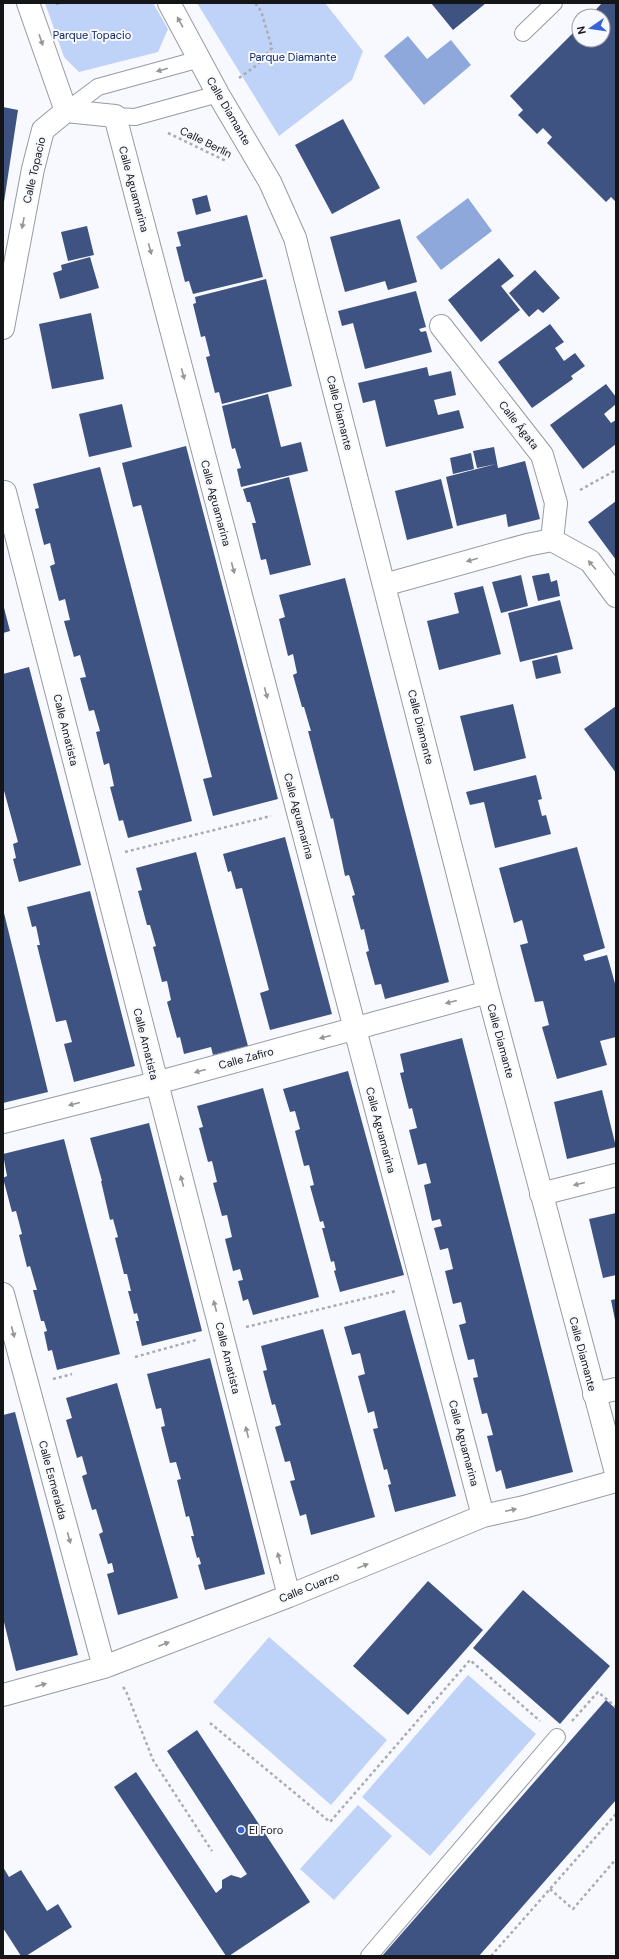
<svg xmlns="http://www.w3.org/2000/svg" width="619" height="1959" viewBox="0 0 619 1959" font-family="'DM Sans',sans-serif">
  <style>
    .green { fill: #bfd2f8 }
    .water { fill: #8fa8db }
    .building { fill: #3e5381 }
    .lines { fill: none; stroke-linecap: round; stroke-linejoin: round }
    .lane-casing { stroke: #979ba2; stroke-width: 18 }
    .street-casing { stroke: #979ba2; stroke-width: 24 }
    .path { stroke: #aaacb0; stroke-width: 2.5; stroke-dasharray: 3 3; stroke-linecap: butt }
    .lane { stroke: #fff; stroke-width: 16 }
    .street { stroke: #fff; stroke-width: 22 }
    .oneway { fill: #959697 }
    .poi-dot { fill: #3763d4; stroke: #f7f9fe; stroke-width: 1.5 }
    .labels { text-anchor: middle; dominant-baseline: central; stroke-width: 4; stroke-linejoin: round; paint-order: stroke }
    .park-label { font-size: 11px; fill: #102763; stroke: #f7f9fe }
    .street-label { font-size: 11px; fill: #131517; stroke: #f7f9fe }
    .poi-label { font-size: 11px; fill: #131517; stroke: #f7f9fe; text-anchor: start }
  </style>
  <rect width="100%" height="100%" fill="#f7f9fe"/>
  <path class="green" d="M45 3H153L168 29 158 52 79 72 64 57Z
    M197 3H325L363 51 352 80 279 136Z
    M269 1637 387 1740 331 1805 213 1702Z
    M468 1675 536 1734 430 1856 362 1797Z
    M358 1805 392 1836 334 1900 300 1869Z"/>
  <path class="water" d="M408 36 427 59 451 40 471 65 424 105 384 56Z
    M468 198 492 231 441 270 416 237Z"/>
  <path class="building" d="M431 3H486L453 30Z
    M602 3H616V202L611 197 606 202 547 143 552 137 543 128 537 134 518 115 523 110 510 96 579 27V40H603V16H590Z
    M3 107 18 110 4 202H3Z
    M343 119 380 188 332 214 295 145Z
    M207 195 211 211 196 215 192 199Z
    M247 215 263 277 193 294 189 281 185 282 176 247 181 246 177 232Z
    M400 219 417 282 388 290 385 281 345 292 330 237Z
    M87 226 94 255 68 261 61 232Z
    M90 257 99 288 60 299 53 273 62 270 61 265Z
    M499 258 514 276 501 286 520 310 481 342 448 300Z
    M535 270 560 298 543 313 538 309 529 317 509 293Z
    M266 279 292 386 222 404 219 392 215 393 206 357 210 356 205 336 201 337 193 304 196 303 195 297Z
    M416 291 426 327 419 329 421 332 426 331 432 352 365 369 353 323 342 326 338 311Z
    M91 313 104 379 52 389 39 324Z
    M550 324 564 342 555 348 564 361 575 353 585 366 571 376 573 379 532 408 498 362Z
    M427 367 429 376 451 371 456 395 434 400 438 415 459 410 464 428 386 447 375 400 363 403 358 383Z
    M606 384 616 397V404L604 414 611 423 616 420V444L583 469 550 425Z
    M268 394 281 447 301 442 308 471 241 487 237 469 241 468 235 448 232 449 222 406Z
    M122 404 132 447 89 457 79 414Z
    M186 446 278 799 213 816 203 779 212 777 141 505 133 507 122 463Z
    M494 447 498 468 525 461 540 519 508 527 506 514 457 526 446 477 496 464 477 468 473 451Z
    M471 453 474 469 453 474 450 458Z
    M100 467 192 821 128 838 123 820 119 821 110 787 114 786 109 763 104 765 96 732 100 731 94 710 89 711 80 678 86 677 80 655 74 657 64 621 70 620 65 599 59 601 50 566 55 564 50 543 44 545 35 509 39 508 33 484Z
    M289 477 311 565 270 575 266 559 261 560 252 523H256L250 502H247L243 489Z
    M441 479 453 528 407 540 395 491Z
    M616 501V560L588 522Z
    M549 573 551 582 557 580 560 596 538 601 532 576Z
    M521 575 528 606 501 613 492 582Z
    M345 578 449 982 385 999 381 984 375 985 366 952 369 951 364 929 361 930 352 896 355 895 349 875 345 876 333 818 331 819 308 731H311L304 707H302L293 675 297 673 293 654 288 656 279 619 285 617 279 595Z
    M483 586 501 654 439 670 427 621 459 613 454 593Z
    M560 600 573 649 520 662 508 613Z
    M3 604 10 631 3 633Z
    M557 655 561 673 536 679 532 661Z
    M29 667 81 865 19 882 13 859 16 858 13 844 18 842 3 787V674Z
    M513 704 526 758 474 771 460 716Z
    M616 706V773L584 729Z
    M536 775 542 799 538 800 542 816 546 815 551 834 495 848 484 802 470 805 466 792Z
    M285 837 332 1014 270 1030 260 993 269 990 242 888 236 889 231 871 228 872 223 854Z
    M577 847 605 948 583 955 585 961 607 955 616 987V1037L600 1041 607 1065 557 1079 542 1027 549 1025 543 1001 535 1002 520 945 528 943 522 920 514 923 499 868Z
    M196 852 248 1046 213 1055 211 1047 184 1054 180 1037 177 1038 167 1002 171 1000 167 981 162 982 153 947 156 946 150 925H147L138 891 142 890 136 868Z
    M90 891 135 1066 74 1082 64 1044 72 1042 66 1020 56 1022 37 945H40L36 926 32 927 27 907Z
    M4 913 48 1092 3 1103V914Z
    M462 1038 573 1472 506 1489 501 1470 496 1472 487 1436 493 1435 487 1413 482 1414 473 1378 478 1377 474 1359 468 1360 459 1325 466 1323 461 1302 453 1304 445 1271 453 1269 448 1248 440 1250 434 1228 442 1226 440 1219 432 1221 424 1185 431 1183 426 1163 418 1165 409 1130 417 1128 412 1108 409 1109 400 1073 404 1072 400 1054Z
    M348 1071 404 1275 340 1292 334 1271 336 1270 334 1261 331 1262 322 1228H325L323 1221 320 1222 310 1186 314 1185 309 1165 304 1166 295 1131 300 1129 295 1111 290 1112 283 1089Z
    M263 1088 319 1297 253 1315 248 1299 243 1301 238 1281 243 1280 240 1269 233 1271 225 1239 232 1237 227 1215 222 1216 213 1183 217 1182 212 1161 208 1162 199 1128 203 1127 197 1106Z
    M602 1090 616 1147 567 1159 554 1102Z
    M149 1123 202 1331 142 1346 136 1321H139L137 1313 134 1314 128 1291H131L127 1274H124L115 1238 118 1237 113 1219 110 1220 101 1181H102L90 1138Z
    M64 1139 120 1354 57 1370 52 1350 48 1351 44 1332 47 1331 44 1321H41L33 1290H37L30 1266 27 1267 19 1235 22 1234 16 1211 12 1212 3 1178 7 1176 3 1154Z
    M616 1213V1275L603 1278 589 1219Z
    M616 1299V1320H615L611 1300Z
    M405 1310 456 1496 395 1512 388 1485 391 1484 387 1469 384 1470 373 1429 378 1428 374 1411 368 1413 358 1376 365 1374 360 1353 352 1355 344 1327Z
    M323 1329 375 1517 311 1535 306 1514 300 1516 290 1481 295 1480 290 1461 285 1462 275 1427 281 1425 275 1404 272 1405 263 1371 267 1370 261 1346Z
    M210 1358 265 1574 205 1590 198 1565 201 1564 199 1557 197 1558 191 1536H194L189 1516 186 1517 177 1480 181 1479 176 1462 170 1463 161 1427 165 1426 161 1408 156 1409 147 1374Z
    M117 1383 178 1598 118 1615 107 1574 114 1572 112 1563 108 1564 99 1534 103 1532 96 1509 92 1510 82 1476 87 1474 82 1456 77 1458 66 1420 72 1418 66 1398Z
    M15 1412 78 1655 16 1671 3 1618V1415Z
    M428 1581 483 1630 408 1715 353 1666Z
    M523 1590 610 1666 560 1724 473 1648Z
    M606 1700 616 1709V1800L479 1956H382Z
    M197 1730 310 1902 229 1956H226L114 1787 136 1772 216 1893 222 1888V1880L231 1875 241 1878 247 1874 167 1751Z
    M3 1867 9 1877 21 1870 47 1911 58 1904 72 1927 26 1956H21L3 1928Z"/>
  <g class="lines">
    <g class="lane-casing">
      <path id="lane" d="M523 33 554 3
        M66 111 98 87 200 59
        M115 116 135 117 218 94
        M369 1956 557 1737"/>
    </g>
    <g class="street-casing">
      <path id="street" d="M169 3 218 94 270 182 295 238 488 992 616 1473
        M66 111 115 116 483 1516
        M441 326 542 455 556 503 552 540
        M3 328 33 169 43 130 66 111 28 3
        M5 492 289 1596
        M384 585 527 545 552 540 590 561 616 596
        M3 1122 156 1083 488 992
        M541 1194 616 1175
        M3 1294 104 1667
        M594 1394 616 1389
        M3 1695 104 1667 289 1596 483 1516 524 1507 616 1481"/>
    </g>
    <path class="path" d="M56 4 63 3
      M239 78 257 65 272 48 261 11 255 3
      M168 133 226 161
      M580 490 616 470
      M125 852 271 816
      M246 1327 396 1291
      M135 1357 196 1340
      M53 1379 72 1374
      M123 1687 126 1691 153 1760 212 1851
      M572 1721 598 1692 616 1707
      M210 1723 330 1822 470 1660 540 1721
      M550 1889 573 1909 616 1859
      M491 1956 616 1814"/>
    <use href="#lane" class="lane"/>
    <use href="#street" class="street"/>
  </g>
  <defs><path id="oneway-solid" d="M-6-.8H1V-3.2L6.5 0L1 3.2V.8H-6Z"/></defs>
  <g class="oneway">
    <use href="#oneway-solid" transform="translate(180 22) rotate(-119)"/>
    <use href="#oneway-solid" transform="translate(41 40) rotate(71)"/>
    <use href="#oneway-solid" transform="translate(162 70) rotate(164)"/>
    <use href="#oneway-solid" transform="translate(23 223) rotate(101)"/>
    <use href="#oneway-solid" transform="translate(150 249) rotate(75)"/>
    <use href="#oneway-solid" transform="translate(183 374) rotate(75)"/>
    <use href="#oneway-solid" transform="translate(472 560) rotate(164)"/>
    <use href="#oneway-solid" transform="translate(592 565) rotate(-131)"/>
    <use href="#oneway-solid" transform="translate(233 568) rotate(75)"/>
    <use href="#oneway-solid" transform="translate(266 693) rotate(75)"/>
    <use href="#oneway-solid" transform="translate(451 1002) rotate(165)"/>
    <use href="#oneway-solid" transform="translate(325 1037) rotate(165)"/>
    <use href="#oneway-solid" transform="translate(200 1071) rotate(165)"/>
    <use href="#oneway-solid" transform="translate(74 1104) rotate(166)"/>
    <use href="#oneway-solid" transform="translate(182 1181) rotate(-105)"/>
    <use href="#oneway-solid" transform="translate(579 1184) rotate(166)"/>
    <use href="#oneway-solid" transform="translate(215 1306) rotate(-105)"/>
    <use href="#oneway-solid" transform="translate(13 1332) rotate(75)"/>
    <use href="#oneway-solid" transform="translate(247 1432) rotate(-104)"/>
    <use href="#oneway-solid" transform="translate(511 1510) rotate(-12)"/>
    <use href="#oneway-solid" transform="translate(69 1538) rotate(75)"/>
    <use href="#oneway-solid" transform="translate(279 1558) rotate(-104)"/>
    <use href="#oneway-solid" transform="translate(363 1566) rotate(-22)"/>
    <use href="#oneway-solid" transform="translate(164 1644) rotate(-21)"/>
    <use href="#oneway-solid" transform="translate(41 1685) rotate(-16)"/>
  </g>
  <circle class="poi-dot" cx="241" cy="1830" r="4"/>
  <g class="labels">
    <g class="park-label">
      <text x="92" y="35">Parque Topacio</text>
      <text x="293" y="57">Parque Diamante</text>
    </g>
    <g class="street-label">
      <text transform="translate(229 111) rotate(60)">Calle Diamante</text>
      <text transform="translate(206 142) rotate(26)">Calle Berlín</text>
      <text transform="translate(34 170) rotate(-77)">Calle Topacio</text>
      <text transform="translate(134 189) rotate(75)">Calle Aguamarina</text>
      <text transform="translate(340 413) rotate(76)">Calle Diamante</text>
      <text transform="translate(519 425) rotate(52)">Calle Ágata</text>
      <text transform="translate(216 503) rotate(75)">Calle Aguamarina</text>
      <text transform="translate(421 727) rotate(76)">Calle Diamante</text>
      <text transform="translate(66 730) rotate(76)">Calle Amatista</text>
      <text transform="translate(299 816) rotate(75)">Calle Aguamarina</text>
      <text transform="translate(501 1041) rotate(75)">Calle Diamante</text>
      <text transform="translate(146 1044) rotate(76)">Calle Amatista</text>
      <text transform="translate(246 1058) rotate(-15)">Calle Zafiro</text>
      <text transform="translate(381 1130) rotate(75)">Calle Aguamarina</text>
      <text transform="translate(583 1354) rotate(75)">Calle Diamante</text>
      <text transform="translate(228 1358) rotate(76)">Calle Amatista</text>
      <text transform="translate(464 1443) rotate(75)">Calle Aguamarina</text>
      <text transform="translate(53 1480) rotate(75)">Calle Esmeralda</text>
      <text transform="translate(309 1587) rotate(-22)">Calle Cuarzo</text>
    </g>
    <g class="poi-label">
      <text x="249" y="1830">El Foro</text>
    </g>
  </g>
  <rect width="619" height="1959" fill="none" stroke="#131517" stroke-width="8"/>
  <g transform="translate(591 28) rotate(257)"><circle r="19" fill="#f7f9fe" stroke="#9c9ea2"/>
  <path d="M0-3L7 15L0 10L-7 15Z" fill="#3763d4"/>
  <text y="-6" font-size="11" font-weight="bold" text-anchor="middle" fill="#131517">N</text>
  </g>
</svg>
